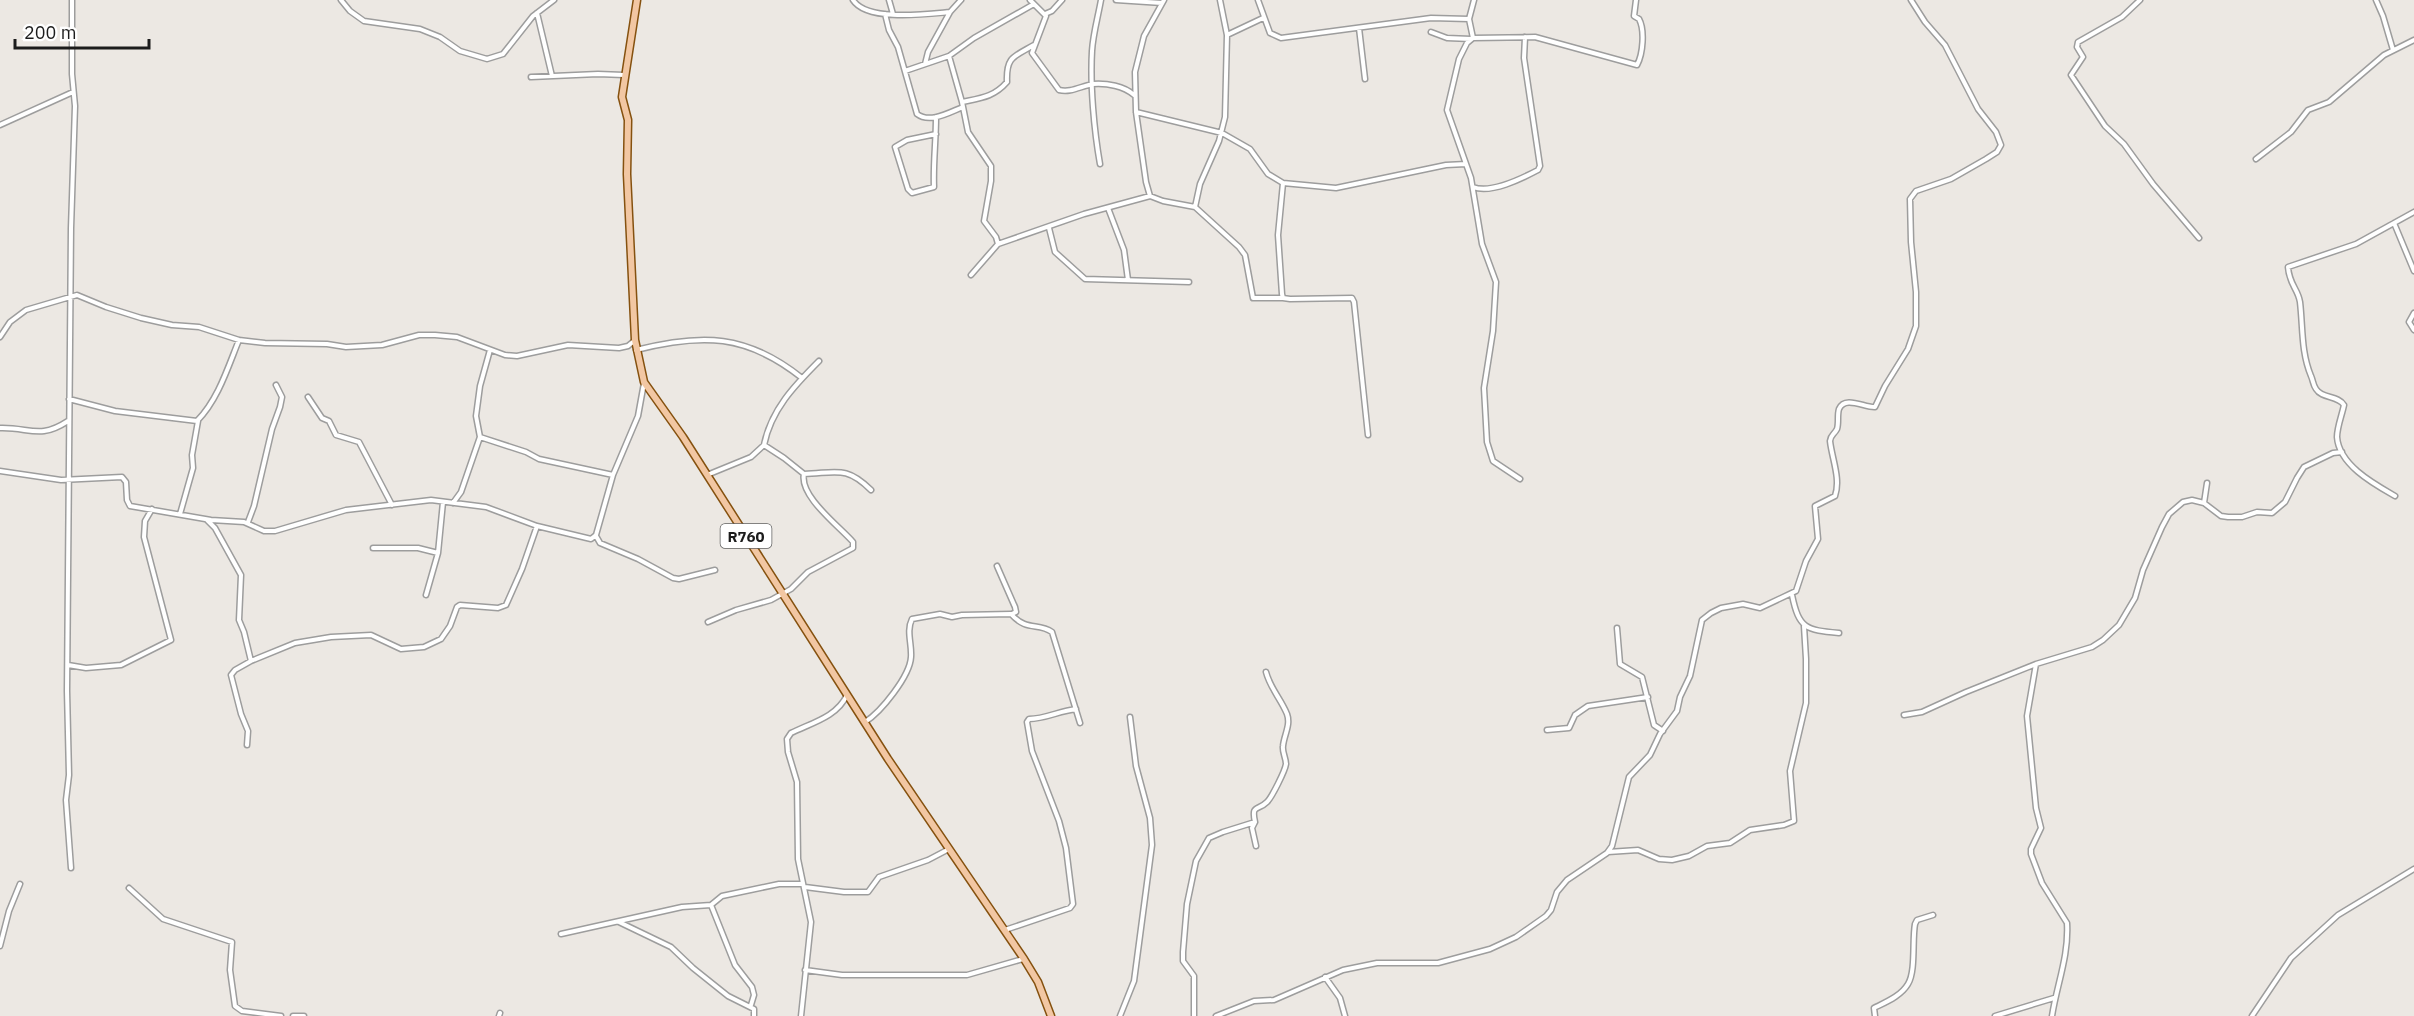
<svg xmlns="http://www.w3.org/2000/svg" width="2414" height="1016" viewBox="0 0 2414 1016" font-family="'IBM Plex Sans',sans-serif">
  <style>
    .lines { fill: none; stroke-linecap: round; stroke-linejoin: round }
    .street-casing { stroke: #9d9d9d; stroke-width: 7 }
    .primary-casing { stroke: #85510f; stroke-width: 9 }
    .street { stroke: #fff; stroke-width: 4 }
    .primary { stroke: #f2c7a3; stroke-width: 6 }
    .labels { text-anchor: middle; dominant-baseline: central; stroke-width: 4.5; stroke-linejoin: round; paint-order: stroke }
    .shield { fill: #fff; stroke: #606060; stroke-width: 1.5 }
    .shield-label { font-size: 15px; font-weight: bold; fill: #1c1c1c }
  </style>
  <rect width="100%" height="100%" fill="#ece8e3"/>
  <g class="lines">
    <g class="street-casing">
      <path id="street" d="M341 0 350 11 364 21 420 29 440 37 460 51 487 59 503 54 533 16 554 0
        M853 0C867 22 927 14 950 12
        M889 0 893 14
        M1030 0 1046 16 1032 53 1059 90C1071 93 1081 86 1093 84 1107 83 1124 86 1134 95
        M1116 0 1162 3
        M1258 0 1270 33 1281 38 1431 18 1469 19
        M1474 0 1469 19 1473 38 1467 43 1459 59 1447 110 1471 178 1482 244 1496 282 1493 331 1484 388 1487 442 1493 461 1520 479
        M2140 0 2122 17 2078 42 2077 47 2083 57 2071 75 2105 126 2124 144 2153 184 2199 238
        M2376 0 2383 16 2393 50
        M537 13 552 76
        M885 14 889 30 898 47 917 114C930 124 950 112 963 107
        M1045 14 1052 11 1062 0
        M1359 28 1365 79
        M1431 32 1447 38 1471 39
        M1227 35 1263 18
        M1473 38 1535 37 1637 65C1643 54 1645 30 1639 19L1634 16 1636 0
        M949 56 962 102 968 132 991 166V181L984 221 996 237 998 244 971 275
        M925 64 928 52 950 12 961 0
        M905 71 949 56 974 38 1034 4
        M531 77 598 74 624 75
        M962 102C981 98 994 97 1007 82 1006 57 1013 57 1034 45
        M1136 112 1222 133 1250 149 1268 174 1283 183 1336 188 1446 165 1466 164
        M936 117C936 141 933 164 934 187L912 193 908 189 895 147 907 140 936 134
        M0 125 73 92
        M2256 159 2291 132 2308 110 2329 102 2384 55 2414 40
        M1100 164C1094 130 1090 85 1092 51 1093 34 1098 17 1101 0
        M1283 183 1278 235 1282 294 1283 298 1290 299 1352 298 1354 302 1368 435
        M1473 187C1491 194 1521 179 1538 170L1540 166 1524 58 1525 37
        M1150 196 1146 182 1136 112 1135 72 1144 36 1164 0
        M1195 207 1200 184 1219 141 1225 117 1227 35 1220 0
        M1108 208 1124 250 1128 280
        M2394 223 2414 271
        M1049 228 1055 252 1085 279 1189 282
        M998 244 1084 214 1150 196 1163 201 1195 207 1239 247 1245 255 1253 298H1283
        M2414 313 2409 322 2414 330
        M0 337 10 322 26 310 77 295 106 307 141 318 172 325 199 327 239 340 265 343 327 344 346 347 382 345 419 335H435L457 337 505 355 517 356 568 345 619 348 628 346 634 341
        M636 350C702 333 747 334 802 378
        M308 397 322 418 329 421 336 435 359 442 392 505
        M69 399 115 411 197 421C218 400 228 367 239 340
        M0 428C30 427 39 440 68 421
        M480 437 526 452 539 459 613 475
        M764 445C771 410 794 386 819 361
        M0 471 61 480 122 477 126 482 127 500 130 506 211 520 244 522 264 531H275L346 510 431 500 486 507 537 526 591 539 596 535 613 475 638 416 644 383
        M707 475 751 457 764 445 784 458 804 474C836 473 846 465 871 490
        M2395 496C2374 484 2339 465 2337 437 2337 427 2342 415 2344 405 2338 395 2322 399 2316 389 2313 385 2313 380 2311 376 2301 352 2303 328 2300 302 2298 289 2289 284 2288 267L2356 244 2414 212
        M453 503 461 492 480 437 476 416 480 386 490 350
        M2204 503 2207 483
        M180 514 193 468 192 455 198 421
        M207 520 215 528 241 575 239 620 244 632 251 661 235 670 231 675 241 714 248 731 247 745
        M248 522 254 506 272 429 280 407 282 397 276 385
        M596 536 600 543 638 559 673 578 679 579 715 570
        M373 548H418L438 553
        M997 566 1015 607 1016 612 1012 614
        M426 595 438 553 443 502
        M1792 595C1799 629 1806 630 1839 633
        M708 622 736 610 771 600 791 589 808 572 853 548V542C839 526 799 496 804 474
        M1617 628 1620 664 1642 677 1654 725 1663 731
        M251 661 295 643 331 637 371 635 401 649 424 647 441 639 450 626 457 607 460 605 498 608 506 605 522 569 537 526
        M2036 664 2027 716 2036 808 2041 828 2031 849V854L2042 883 2067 923C2069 956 2057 984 2052 1016
        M68 665 86 668 121 665 171 640 144 537 145 521 152 509
        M1904 715 1922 712 1966 692 2036 664 2092 647 2103 640 2119 625 2135 598 2143 570 2162 527 2169 514 2183 502 2192 500 2204 503 2221 516 2228 517H2242L2257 512 2272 513 2285 502 2297 478 2304 467 2333 453 2342 452
        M865 722C881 712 910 676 911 657 912 644 906 631 912 619L940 614 952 617 962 615 1011 614C1027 632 1038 622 1052 632L1080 723
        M1547 730 1569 728 1575 715 1588 706 1648 697
        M1256 846 1252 828 1255 822C1251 804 1258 811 1267 802 1272 797 1285 771 1286 764 1286 758 1282 752 1283 746 1284 735 1291 725 1287 714 1281 699 1270 688 1266 672
        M1608 852 1638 850 1659 859 1672 860 1689 856 1707 846 1730 843 1750 830 1784 825 1794 821 1790 771 1806 703V659L1804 626
        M71 868 66 800 69 775 67 691 71 228 75 106 72 74V0
        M805 887 844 892H868L879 877 928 860 949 849
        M129 888 163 919 232 942 230 970 235 1006 242 1011 281 1016
        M711 905 735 965 752 987 754 995 751 1005
        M619 922 671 947 693 968 728 996 754 1009V1016
        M1005 930 1070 908 1073 904 1066 848 1059 821 1032 751 1027 722 1029 719C1045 719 1059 711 1076 709
        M561 934 682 907 711 905 722 896 779 884H803
        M0 946 9 911 20 884
        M805 970 842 975H967L1023 959
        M1325 977 1340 998 1345 1016
        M293 1016H304
        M499 1016 500 1013
        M801 1016 811 922 798 859 797 782 788 752 787 739 791 733C811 723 837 717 847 695
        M1120 1016 1134 981 1152 845 1150 818 1136 766 1130 717
        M1194 1016V976L1183 961V952L1187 904 1196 861 1209 838 1223 832 1255 822
        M1216 1016 1254 1001 1274 1000 1343 970 1377 963H1438L1490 949 1516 937 1546 916 1551 910 1557 892 1567 880 1607 853 1612 846 1629 777 1650 755 1660 734 1677 711 1680 697 1690 676 1702 620 1711 613 1721 608 1743 604 1760 608 1796 591 1806 561 1818 539 1815 506 1835 496C1841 479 1832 459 1830 441 1831 434 1834 435 1837 429 1839 423 1837 415 1839 409 1845 395 1865 408 1875 407L1885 386 1908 349 1916 326V292L1911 242 1910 199 1916 191 1951 179 1986 159 1997 152 2001 145 1996 132 1978 109 1945 45 1925 22 1911 0
        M1875 1016 1874 1008C1886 1002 1901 996 1908 984 1916 971 1912 940 1915 924L1917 920 1933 915
        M1995 1016 2054 998
        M2252 1016 2291 958 2338 915 2414 869"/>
    </g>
    <g class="primary-casing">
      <path id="primary" d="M637 0 622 97 628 120 627 174 635 340 644 382 683 437 888 759 1024 959 1038 982 1051 1016"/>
    </g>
    <use href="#street" class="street"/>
    <use href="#primary" class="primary"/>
  </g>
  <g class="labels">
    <rect class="shield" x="720.5" y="524" width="51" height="24" rx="4.5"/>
    <g class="shield-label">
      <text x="746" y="536">R760</text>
    </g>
  </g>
  <path d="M15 39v9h134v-9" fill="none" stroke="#1c1c1c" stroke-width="3"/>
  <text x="24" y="39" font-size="18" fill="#1c1c1c" stroke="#ffffff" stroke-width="4.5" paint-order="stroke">200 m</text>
</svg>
